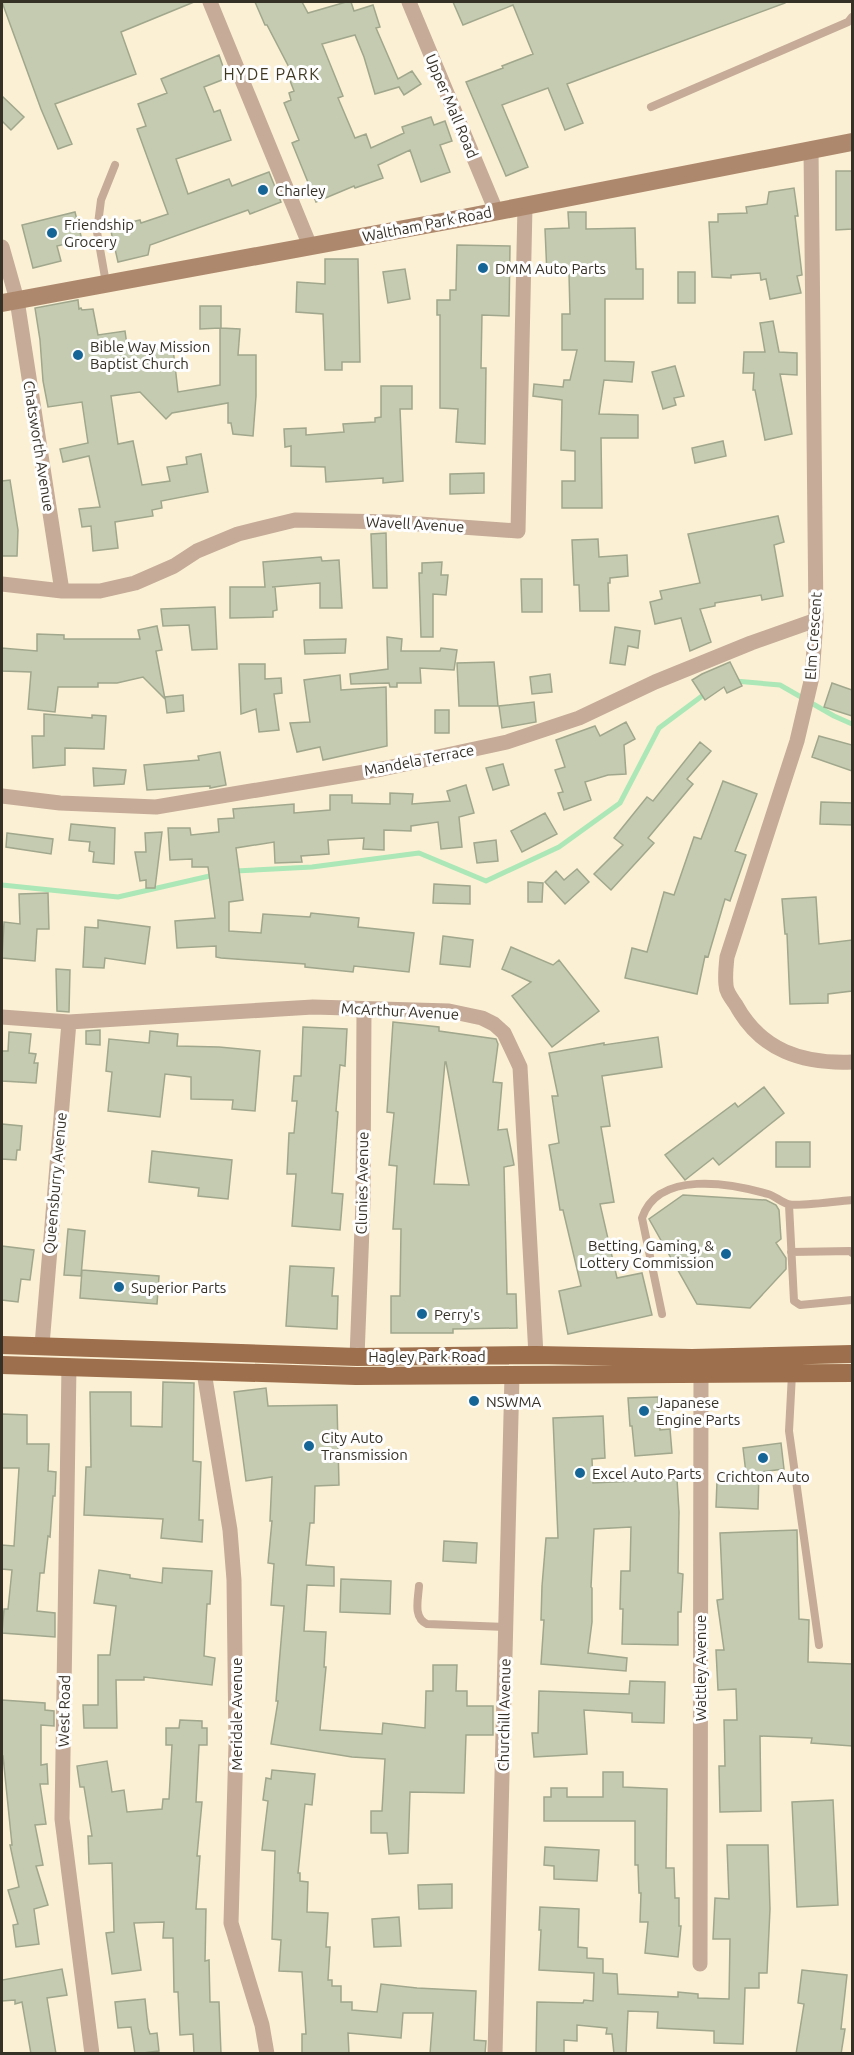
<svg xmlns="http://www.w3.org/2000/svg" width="854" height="2055" viewBox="0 0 854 2055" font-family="Ubuntu,sans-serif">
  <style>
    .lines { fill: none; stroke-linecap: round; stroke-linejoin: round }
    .stream { stroke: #abe7b7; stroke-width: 5 }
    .building { fill: #c4cbb0; stroke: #a0a78c; stroke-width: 1.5; fill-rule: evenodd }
    .service { stroke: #c5ab98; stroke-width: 8 }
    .minor { stroke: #c5ab98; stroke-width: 15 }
    .secondary { stroke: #ae886c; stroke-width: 18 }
    .primary { stroke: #9d6f4c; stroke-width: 18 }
    .poi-dot { fill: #156597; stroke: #fefefe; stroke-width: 2 }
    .labels { text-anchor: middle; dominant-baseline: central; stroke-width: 6; stroke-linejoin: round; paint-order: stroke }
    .street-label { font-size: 15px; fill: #363127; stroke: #fefefe }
    .poi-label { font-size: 15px; fill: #363127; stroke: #fefefe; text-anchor: start }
    .neighbourhood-label { font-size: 16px; letter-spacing: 1.5px; fill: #413821; stroke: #fefefe }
  </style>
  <rect width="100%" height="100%" fill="#fbf0d4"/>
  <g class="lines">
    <path class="stream" d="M735 681 780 685 834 716 852 724
      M235 871 312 867 419 853 486 881 559 847 620 803 659 728 706 693
      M2 885 118 897 214 875"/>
  </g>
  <path class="building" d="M2 2H194L121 32 136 74 55 104 72 144 58 149 41 109Z
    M255 2H302L308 13 346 2H351L354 11 373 5 380 27 376 28 398 79 412 71 421 84 404 95 399 87 375 94 364 57 355 35 322 44 343 96 338 98 355 138 366 134 371 148 404 133 402 127 431 117 434 125 445 121 452 141 440 145 450 172 421 182 410 150 378 165 383 178 355 188 354 186 316 202 292 143 299 140 284 103 291 100 289 93 294 91 289 78 294 77 267 25H265Z
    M453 2H785V3L567 84 583 123 565 130 548 88 502 105 528 167 506 176 466 82 503 68 502 66 533 54 513 5 463 25Z
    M219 55 227 78 204 87 214 112 220 110 231 140 176 159 188 194 229 179 232 186 269 172 281 202 250 214 248 210 150 245 148 255 118 262 110 227 140 220 141 223 168 214 137 129 146 126 138 104 167 93 161 79Z
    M2 96 24 117 11 130 2 121Z
    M836 171H852V229L836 230Z
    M794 188 798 216H795L802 275 797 276 801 293 770 299 766 279 761 280 760 273 731 275V278L712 277 709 222H718V214L747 213 746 207 767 204 769 192Z
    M75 212 82 240 57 246 61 261 33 268 22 225Z
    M568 212H586V229L635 228 636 269H643V299H605V361L634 362 632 382 604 380 599 414 638 415V438H601L602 508H562V481H575V451L561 450 562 400 533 396 534 384 563 387 564 380H570L577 350H562V314H570L569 274 547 275 545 229 569 228Z
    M457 245 510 246 509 316 482 315 481 368H486L485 444 456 442 458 409 440 408V315H437V300H450V290H456Z
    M325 259H358L360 362H342V370H325L323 314 296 312 297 282 325 284Z
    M405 269 410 299 388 303 383 272Z
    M678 272H695V303H678Z
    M78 300 79 309 81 308 82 310 93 309 98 335 125 331 128 352 173 348 178 392 220 385V328L200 329V306H221V328L240 329 238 355H256V396L253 436 233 434 231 423H228V403L172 413 166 419 140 392 111 396 118 444 133 441 142 485 170 481 167 467 187 464 186 457 201 454 208 492 161 501 162 508 152 510 153 516 115 522 118 548 93 551 91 526 82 527 79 509 100 507 89 456 63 462 60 449 88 443 82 402 48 407 43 381 40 340 35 308Z
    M773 321 779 352 797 353V375L780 374 792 434 765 440 755 390H753L754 373H743L744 352H765L760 323Z
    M675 366 684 396 674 398 676 405 663 409 652 372Z
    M381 386H412V409H400L403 481 383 483V478L326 482 325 467 291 466V446L285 447 284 429 306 428V435L344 432 343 424 375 422V418L381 417Z
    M723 441 726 456 695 463 692 448Z
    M484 473V493L450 494V474Z
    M10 480 18 530 17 556H2V481Z
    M778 516 784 542 774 545 783 596 762 600 761 595 715 603V606L700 609 711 642 690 651 681 618 655 624 650 602 662 599 660 591 700 583 688 534Z
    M386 533 387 588H373L371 534Z
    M598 539 599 557 627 555 628 576 610 578V583H608L609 611H580L579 585H574L572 540Z
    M321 557 322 561 339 560 342 608H320V583L272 587H275L277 610 273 611V617L230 618V587H265L263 562Z
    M442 562 441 575H448L446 595 433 594V637H421L419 573H422V563Z
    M521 579H542V612H522Z
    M215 607 217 649 192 650 189 625 163 626 161 609Z
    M157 626 162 650 156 651 165 699 143 677 117 683H98V687H58L55 712 28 709 31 672 2 671V648L37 651V634L64 635V639H140L138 630Z
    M615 627 640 631 638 648 628 646 625 665 610 663Z
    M387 637 402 639 401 651H440L441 648 457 650 454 670 420 668 421 683H397V687H390L389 683 351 684 350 674 388 669Z
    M346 639 345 653 305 654 304 640Z
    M494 662 498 706H459L457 663Z
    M730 662 742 686 727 693 724 687 705 700 692 680 702 674Z
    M239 664H265V679L281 678 282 693 274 694 279 730 259 732 256 709 241 714Z
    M550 674 552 692 532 694 530 677Z
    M340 675 341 690 386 687 387 746 323 760 320 747 297 752 290 723 310 722 304 680Z
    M832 683 852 690V716L824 707Z
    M183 695 184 711 167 713 165 697Z
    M534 702 536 722 502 728 499 706Z
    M435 710H449V733H435Z
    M44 714 92 718V715L106 716 104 749 65 748V765L33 768 32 736H44Z
    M626 722 635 739 624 745 626 774 608 775 585 782 591 800 564 810 558 793 563 792 555 770 565 767 556 740 595 726 600 736Z
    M819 736 852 745V771L812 757Z
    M700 742 711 751 687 779 693 784 648 838 654 843 611 890 594 874 623 845 614 838 647 797 653 801Z
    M220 752 226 785 210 788V786L147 790 144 765 199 760 198 756Z
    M503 764 509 785 493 790 486 768Z
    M93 768 126 770 124 784 94 786Z
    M723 781 757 794 735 851 746 855 730 901 725 899 708 957 705 956 697 994 625 978 632 948 647 952 664 892 674 895 694 837 701 839Z
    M466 785 474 813 459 817 462 847 441 849 438 822 411 826V831L384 830V850L363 849 364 838 328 840 329 854 301 856 302 862 275 863 274 842 236 848 243 900 229 902V931L261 933 263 914 310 917 311 913 359 918 358 927 414 933 409 972 354 966 353 972 305 967V964L221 958 216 957V946L177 948 175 921 215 918 208 867H192V859L170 860 168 828H190L191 835 219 832 218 819 234 818 233 809 294 804V813L330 810V795H352V803L390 804V793L413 794 412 804 450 801 447 791Z
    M821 802 852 803V825L820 824Z
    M545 813 557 834 522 852 511 831Z
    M71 824 115 828 114 864 93 862 94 852 89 851 90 842 69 840Z
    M162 832 155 888H146V880L140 881 135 852H146L145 833Z
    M7 833 53 839 51 854 6 847Z
    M496 840 498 861 477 863 474 843Z
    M577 869 589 882 565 904 545 882 556 871 564 880Z
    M528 882 543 883 542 902H528Z
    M434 884 470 886V904L433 903Z
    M48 893 49 929H37L35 961 2 958 4 922 20 924 19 894Z
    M816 897 819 944 852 940V991L828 994V1003L790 1004 787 934H785L782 899Z
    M98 920 150 927 145 964 105 958 104 968 83 967 85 927 98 928Z
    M443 936 473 940 470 967 440 964Z
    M511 947 553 965 559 960 599 1011 552 1047 512 996 531 982 502 969Z
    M56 969 70 970 69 1012 57 1011Z
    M393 1022 439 1027V1031L496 1039 498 1044 493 1082 502 1083 498 1130 507 1129 514 1165 504 1167 507 1294H516L517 1328 453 1329V1333H391V1296H400L401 1229H393L397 1166 389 1165 394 1113 387 1112ZM445 1062H446L469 1185 434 1184Z
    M303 1027 347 1029 345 1066 340 1065 336 1111 338 1112 332 1193 343 1194 340 1230 292 1226 296 1174H287L289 1133H294L297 1101H292L294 1076H301Z
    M100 1030V1045L86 1044V1031Z
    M150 1031 178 1034 177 1046 219 1047 260 1051 255 1111 232 1109 233 1100 191 1099V1077L165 1074 160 1117 108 1111 112 1072 106 1071 109 1039 149 1043Z
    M9 1032 31 1034 29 1053 36 1054 34 1063H38L36 1083 2 1081V1051H8Z
    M658 1037 662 1067 602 1076 610 1126 601 1127 614 1202 600 1204 617 1278 642 1273 652 1315 568 1334 559 1291 581 1286 563 1210H560L549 1145 559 1143 552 1096H558L549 1053 604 1043V1045Z
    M764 1087 784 1113 719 1165 713 1158 685 1180 665 1155 735 1103 738 1107Z
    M2 1124 22 1126 20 1150H17L16 1160 2 1159Z
    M776 1142H810V1167H776Z
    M152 1151 232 1160 228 1199 198 1196 199 1188 149 1182Z
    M683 1195 766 1200 776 1205 779 1210 781 1239 776 1243 786 1258V1269L750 1308 697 1304 649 1219Z
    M68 1229 85 1231 81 1276 64 1275Z
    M2 1246 34 1250 30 1280 21 1279 18 1302 2 1300Z
    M290 1266 334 1268 332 1296H338L337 1329 286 1326Z
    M82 1270 159 1276 157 1304 80 1298Z
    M163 1382 194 1383 193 1461 201 1462 199 1520H203L202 1542 161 1538 163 1519 84 1515 86 1467H91L90 1392H131V1426L162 1427Z
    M266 1388 268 1406 337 1405 339 1485 315 1486 314 1523H310L306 1565 334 1567V1586L307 1585 304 1631 326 1632 324 1667H326L320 1730 382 1734 383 1723 425 1728 426 1691H433V1665H457L456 1691H467V1706H493V1735H466L464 1793 410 1792 408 1853 389 1854 387 1833H371V1811H382L385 1759 352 1757 271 1744 278 1701H276L284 1606 271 1605 274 1564 268 1563 272 1521H270L272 1477 246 1481 234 1392Z
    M658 1397 660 1430 670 1429 672 1453 635 1456 632 1426H630L628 1398Z
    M2 1414 27 1415V1444H49L48 1471 56 1472 55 1496H53L50 1537 48 1536 44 1573H40L37 1611 55 1613V1637L2 1633 4 1609H8L12 1570 2 1569V1545L14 1546 19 1468H2Z
    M603 1416 605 1458 592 1459 593 1483 677 1479 679 1512 678 1573 683 1574 681 1612H678V1645L622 1644 623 1609H620L621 1571H630L631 1527 594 1529 591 1587 592 1588V1622L588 1653 627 1658 626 1671 541 1664 544 1620H541L542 1586 546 1538H558L553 1418Z
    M781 1443 784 1469 759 1472 758 1509 716 1507 717 1481 747 1482 743 1448Z
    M797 1530 799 1619 809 1620 808 1662 852 1664V1746L811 1743 812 1738 760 1736 761 1811 720 1812 719 1766H725L724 1720H737L736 1689 718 1690 716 1650H724L717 1600 723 1599 720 1533Z
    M444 1541 477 1543 476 1563 443 1561Z
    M163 1568 212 1571 210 1604H207L204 1656 215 1658 212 1685 144 1677V1680H116L117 1728H84L83 1705H98V1655H110L116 1606 94 1603 99 1570 130 1575V1578L162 1583Z
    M341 1579 391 1581 390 1614 340 1612Z
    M630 1681 665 1682 664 1723 632 1722V1713L584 1710 587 1754 534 1757 532 1733H538L539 1691 629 1694Z
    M2 1700 45 1703V1710L54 1711V1726L41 1725V1765L47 1764 48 1784H40L46 1824 35 1825 43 1865 36 1866 48 1905 34 1909 39 1944 16 1947 13 1925 18 1924 8 1890 19 1887 10 1845H12L3 1756H2Z
    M180 1720 202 1721V1728H207V1745H199L196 1802H202L197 1856H200L196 1909H206L205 1961 209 1960 210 2002H219L221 2054H194L193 2034 180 2035 178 1992H174L173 1938H163L164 1922 134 1923 141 1970 112 1974 106 1933 114 1932 112 1863 89 1864 88 1836H92L84 1787H80L77 1766 107 1761 112 1792 124 1790 127 1812 162 1809 163 1799H169L172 1745H166V1728H179Z
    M272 1770 315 1774 312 1805 305 1804 298 1873H300V1881L308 1882 307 1912 328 1913 326 1947H330L328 1980H332V1986H341V2002H352V2010L377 2012 381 1984 417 1988 476 1991 474 2040 486 2041 485 2054H430L433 2013H403L401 2038 348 2033 349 2054H302V2034H306L302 1972 279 1971 281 1940 272 1939 275 1851 262 1850 268 1801 263 1800 266 1778 271 1779Z
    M603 1772H623V1787L667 1789 666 1868H674L675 1898H679V1926H681L678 1957 645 1953 648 1922H640L641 1893H639L638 1865H635V1821H544V1797H551V1788H567V1797H603Z
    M833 1800 838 1905 797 1907 792 1802Z
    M727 1845H768L770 1909 767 1973H759V1988H745L743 2044 714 2043V2031L657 2028 658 2012 628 2011 626 2054H614L612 2034H606L607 2028 577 2025V2041L564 2040V2054H536L537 2002 583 2003 584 2000 593 2001 594 1973 539 1970 541 1930H539L540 1907 579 1909 578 1947 587 1948V1958L603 1959V1973L617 1974 618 1994 678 1997V1992L698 1994V1998L729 1999 730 1939H713L715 1898 729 1899Z
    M545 1847 599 1850 597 1881 554 1879V1866L544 1865Z
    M452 1884V1908L419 1909 418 1885Z
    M399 1917 401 1946 374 1947 372 1919Z
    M62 1969 67 1995 47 1998 56 2054H31L22 2002 15 2004V2000L2 2001V1980Z
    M802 1970 847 1975 841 2029H845L841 2054H796L804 2004 798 2003Z
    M145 1999 148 2028 150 2034 157 2033 159 2051 135 2054 131 2027 118 2028 115 2002Z"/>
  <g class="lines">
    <path class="service" d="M651 107 848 22 852 17
      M106 283 97 232 101 200 115 165
      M789 1205 794 1301 800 1305 852 1300
      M791 1252 850 1251 852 1253
      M662 1314 642 1218C658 1170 730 1183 768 1194 775 1196 781 1202 788 1204 797 1207 840 1201 852 1200
      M792 1374 789 1431 819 1645
      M419 1586C418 1600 413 1618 427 1624L506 1627"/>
    <path class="minor" d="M210 2 310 246
      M409 2 496 211
      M811 149 816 620 812 677 797 741 727 957C726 966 725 976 726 985 726 992 732 999 736 1005 761 1051 803 1064 852 1062
      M2 247 17 300 62 591
      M2 584 62 591H100L135 583 174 566 197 551 238 534 295 520 392 522 518 531 525 206
      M2 796 60 803 156 807 382 769 507 742 579 718 655 682 751 643 816 620
      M2 1017 69 1022 313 1007 449 1011 482 1018 494 1024 504 1033 520 1067 536 1355
      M42 1345 69 1022
      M357 1357 363 1202 364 1009
      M69 1366 62 1819 92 2054
      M204 1372 230 1530 234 1580 236 1744 231 1923 262 2025 267 2054
      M700 1964 701 1373
      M495 2054 512 1376"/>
    <path class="secondary" d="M2 303 458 219 852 142"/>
    <path class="primary" d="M2 1345 357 1357 536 1355 692 1358 852 1354
      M2 1365 356 1376 852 1373"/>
  </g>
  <g class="poi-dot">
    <circle cx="263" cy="190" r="6"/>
    <circle cx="52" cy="233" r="6"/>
    <circle cx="483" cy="268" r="6"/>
    <circle cx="78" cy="355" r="6"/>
    <circle cx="726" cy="1254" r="6"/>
    <circle cx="119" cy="1287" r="6"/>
    <circle cx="422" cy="1314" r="6"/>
    <circle cx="474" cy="1401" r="6"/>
    <circle cx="644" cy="1411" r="6"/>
    <circle cx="309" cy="1446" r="6"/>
    <circle cx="763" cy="1458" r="6"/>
    <circle cx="580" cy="1473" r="6"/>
  </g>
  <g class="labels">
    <g class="street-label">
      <text transform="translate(452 106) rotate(67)">Upper Mall Road</text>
      <text transform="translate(427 224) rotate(-11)">Waltham Park Road</text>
      <text transform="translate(39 446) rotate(81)">Chatsworth Avenue</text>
      <text transform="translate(415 524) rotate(3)">Wavell Avenue</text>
      <text transform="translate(813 636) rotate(-86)">Elm Crescent</text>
      <text transform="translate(419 760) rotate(-11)">Mandela Terrace</text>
      <text transform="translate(400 1011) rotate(3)">McArthur Avenue</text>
      <text transform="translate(55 1183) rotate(-85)">Queensburry Avenue</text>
      <text transform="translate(362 1183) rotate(-89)">Clunies Avenue</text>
      <text x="427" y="1356">Hagley Park Road</text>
      <text transform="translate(700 1668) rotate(-90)">Wattley Avenue</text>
      <text transform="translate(64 1711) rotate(-89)">West Road</text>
      <text transform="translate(236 1714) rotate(-90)">Meridale Avenue</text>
      <text transform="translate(504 1715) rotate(-89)">Churchill Avenue</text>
    </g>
    <g class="poi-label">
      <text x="275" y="190">Charley</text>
      <text x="64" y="224">Friendship<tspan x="64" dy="17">Grocery</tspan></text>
      <text x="495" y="268">DMM Auto Parts</text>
      <text x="90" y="346">Bible Way Mission<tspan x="90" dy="17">Baptist Church</tspan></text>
      <text x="714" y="1245" text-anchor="end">Betting, Gaming, &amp;<tspan x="714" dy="17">Lottery Commission</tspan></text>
      <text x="131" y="1287">Superior Parts</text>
      <text x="434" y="1314">Perry's</text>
      <text x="486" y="1401">NSWMA</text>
      <text x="656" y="1402">Japanese<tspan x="656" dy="17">Engine Parts</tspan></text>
      <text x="321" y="1437">City Auto<tspan x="321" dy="17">Transmission</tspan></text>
      <text x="592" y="1473">Excel Auto Parts</text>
      <text x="763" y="1476" text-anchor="middle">Crichton Auto</text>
    </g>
    <g class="neighbourhood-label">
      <text x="272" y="74">HYDE PARK</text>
    </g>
  </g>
  <rect width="854" height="2055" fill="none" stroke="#363127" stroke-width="6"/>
</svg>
